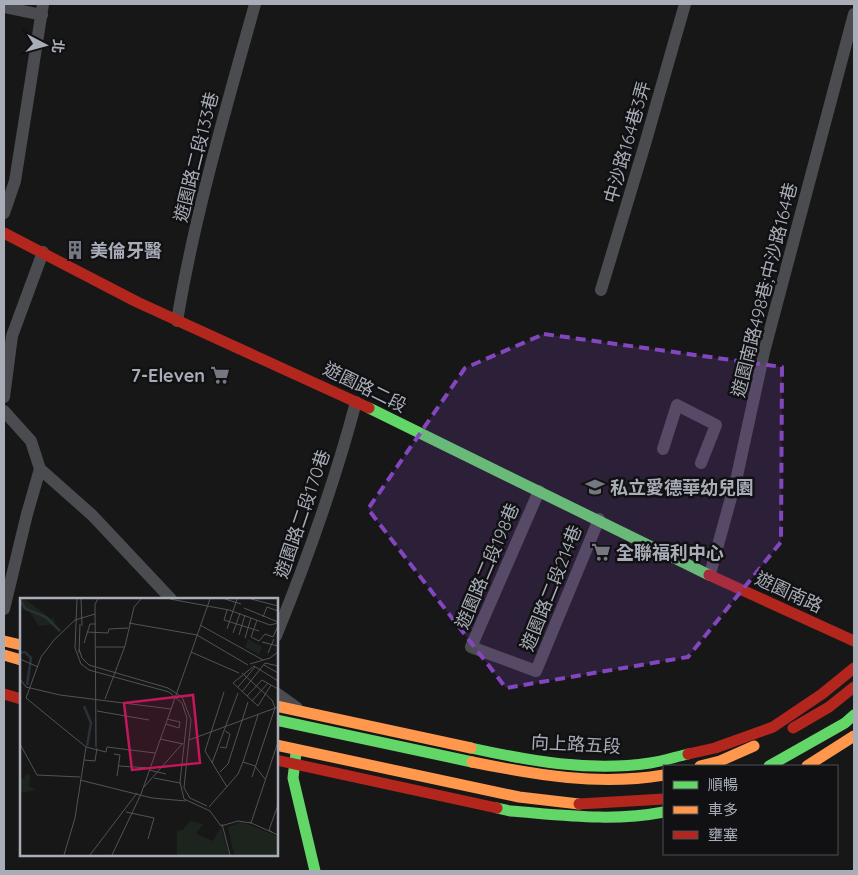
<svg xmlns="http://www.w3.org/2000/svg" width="858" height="875" viewBox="0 0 858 875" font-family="Quicksand,'Noto Sans TC',sans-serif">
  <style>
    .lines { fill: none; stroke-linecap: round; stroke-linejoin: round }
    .street { stroke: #4b4c50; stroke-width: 12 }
    .fast { stroke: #63d668; stroke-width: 11 }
    .slow { stroke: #ff974d; stroke-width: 11 }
    .jam { stroke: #b3261e; stroke-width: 11 }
    .marked { fill: #8446be; fill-opacity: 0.2; stroke: #8446be; stroke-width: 4; stroke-dasharray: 10 6; stroke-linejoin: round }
    .labels { text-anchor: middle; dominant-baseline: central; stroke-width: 5; stroke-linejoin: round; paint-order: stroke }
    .street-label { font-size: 18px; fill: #a8adb8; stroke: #111113 }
    .poi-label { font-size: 18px; font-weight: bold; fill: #a8adb8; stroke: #111113; text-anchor: start }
    .inset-river { fill: none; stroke: #2a3239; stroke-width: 2.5 }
    .inset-road { fill: none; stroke: #515357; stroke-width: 1 }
    .view { fill: #c2185b; fill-opacity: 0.15; stroke: #c2185b; stroke-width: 2.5 }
    .inset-edge { fill: none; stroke: #a8adb8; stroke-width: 2.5 }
  </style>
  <rect width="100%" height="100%" fill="#171717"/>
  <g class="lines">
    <path class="street" d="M4 7 42 15
      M4 213 15 181 43 4
      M601 290 645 144 685 4
      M177 321C195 213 226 108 255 4
      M4 397 12 336 43 252
      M4 411 31 441 40 469 92 515 171 599
      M663 449 677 405 716 425 701 463
      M539 491 471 647 536 671 599 519
      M710 574 737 476 764 352 854 14
      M4 609 27 514 40 469
      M276 636C307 560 335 481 356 402
      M276 693 297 708"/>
    <path class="fast" d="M369 408 709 575
      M276 720 472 762
      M471 748C530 761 590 772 650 763 663 761 675 757 688 754
      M296 753 293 778 315 871
      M769 766 845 723 854 715
      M497 808 510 811C562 815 612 822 664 812"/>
    <path class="slow" d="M4 641 21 645
      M4 655 21 660
      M276 706 471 748
      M276 745 519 797 579 804
      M472 762C536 775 599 786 664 775
      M700 766 720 761 754 746
      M807 766 854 736"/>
    <path class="jam" d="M4 233 137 302 369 408
      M709 575 854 641
      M4 694 21 699
      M793 728 829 707 854 687
      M688 754 715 748 773 727 822 694 854 668
      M276 760 497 808
      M579 804 664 799"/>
  </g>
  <path class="marked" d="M544 334 782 367 781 542 688 657 506 688 368 509 465 368Z"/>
  <defs>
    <g id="building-bare" transform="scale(1.5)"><path d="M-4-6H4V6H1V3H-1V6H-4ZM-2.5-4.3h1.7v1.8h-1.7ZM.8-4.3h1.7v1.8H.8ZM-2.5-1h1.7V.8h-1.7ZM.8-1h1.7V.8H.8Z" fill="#757880" stroke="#111113" stroke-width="2.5" paint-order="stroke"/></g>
    <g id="supermarket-bare" transform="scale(1.5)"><path d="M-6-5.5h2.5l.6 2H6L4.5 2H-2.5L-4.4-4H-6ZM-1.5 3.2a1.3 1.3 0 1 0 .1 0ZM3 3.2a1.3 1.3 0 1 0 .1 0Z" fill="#757880" stroke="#111113" stroke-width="2.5" paint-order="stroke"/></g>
    <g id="school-bare" transform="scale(1.5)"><path d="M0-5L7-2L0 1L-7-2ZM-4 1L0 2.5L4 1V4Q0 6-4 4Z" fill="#757880" stroke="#111113" stroke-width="2.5" paint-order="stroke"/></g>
  </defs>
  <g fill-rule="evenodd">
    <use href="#building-bare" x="75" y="250"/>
    <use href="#supermarket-bare" x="220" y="375"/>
    <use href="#school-bare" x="595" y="487"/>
    <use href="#supermarket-bare" x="601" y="552"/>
  </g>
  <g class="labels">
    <g class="street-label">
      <text transform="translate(627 142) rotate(-74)">中沙路164巷3弄</text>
      <text transform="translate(196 157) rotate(-76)">遊園路二段133巷</text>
      <text transform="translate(764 290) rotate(-76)">遊園南路498巷;中沙路164巷</text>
      <text transform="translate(365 387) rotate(26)">遊園路二段</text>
      <text transform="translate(302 514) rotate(-71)">遊園路二段170巷</text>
      <text transform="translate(487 566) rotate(-67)">遊園路二段198巷</text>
      <text transform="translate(551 588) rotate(-68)">遊園路二段214巷</text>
      <text transform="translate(789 592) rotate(25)">遊園南路</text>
      <text transform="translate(576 744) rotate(3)">向上路五段</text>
    </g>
    <g class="poi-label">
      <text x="90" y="250">美倫牙醫</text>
      <text x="205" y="375" text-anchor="end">7-Eleven</text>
      <text x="610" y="487">私立愛德華幼兒園</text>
      <text x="616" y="552">全聯福利中心</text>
    </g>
  </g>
  <g transform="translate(20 598)">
    <rect width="258" height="258" fill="#171717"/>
    <path d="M0 1H5L31 21 34 19 35 26 19 28 9 13 2 11ZM228 41 242 49 239 56 225 49ZM7 175 10 178 9 188 16 192 0 195V180H4ZM170 223 183 226 176 236 193 243 201 229 209 257H157V233L163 232ZM222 224 257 238V257H214L208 229Z" fill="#1d241e"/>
    <path class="inset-river" d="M0 3 6 11 26 19 40 33M0 55 5 54 11 60 7 87M64 108 71 125 67 148"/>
    <path class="inset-road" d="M57 1 55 50 61 66 69 72 149 94 162 105 167 120 160 184 164 201 190 213 201 228 218 223 231 225M61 1 62 28M150 1 209 12 250 27 258 25M205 1 221 6M231 1 258 8M224 10 258 24M207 12 204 22 239 33M243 19 247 9 258 13M237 22 231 39 239 43 245 36 253 39 257 30M109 25 177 37 228 67M180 27 243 62M207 31 217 1M67 34 88 35 89 31 108 30M213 35 220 15M219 37 225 17M225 40 231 20M242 44 258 48M64 45 70 26H76M76 49H105M59 51 62 60 69 67 148 90 162 99 171 122 164 190 170 200 187 208M171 54 219 75M59 55 60 26M248 55 254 41M0 61 18 69M230 66 250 60 258 54M244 67 258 75M222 75 252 102 255 110 232 179M0 81 6 89 40 97 151 111M251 87 238 108 213 85 234 68 258 83M218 89 235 69M204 94 185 153 207 189M222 94 245 65 258 68M227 98 242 82 258 91M6 100 21 59 34 42 55 22 75 16M6 100 66 149M85 101 105 48 114 9 121 1M232 103 248 85M77 113 129 122M146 126 159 130 160 124 147 121M140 141 163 146M169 142 258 109M0 146 17 177 60 179M66 149 86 154 87 149 135 155M76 149 75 6 78 1M200 149 206 150 210 136 205 133M94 156 100 157 97 178M64 162 75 163 77 150M192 165 218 95M99 168 130 170M235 168 223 164 238 117M235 168 245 181M129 172 146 176M200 174 208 166 228 104M134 180 160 185M60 182 132 200 166 203M124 189 163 145M189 209 218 176 223 164M106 214 134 220 128 241M229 224 258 237M231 225 258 144M202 226 210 257M252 234 249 232 258 207M44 257 55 220 66 149M70 257 117 195M92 257 121 196 190 1"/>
    <path class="view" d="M173 97 180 165 112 172 104 105Z"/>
    <rect width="258" height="258" class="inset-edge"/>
  </g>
  <rect width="858" height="875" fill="none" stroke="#a8adb8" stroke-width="10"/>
  <rect x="663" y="765" width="175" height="90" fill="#111113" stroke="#4d4f55"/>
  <rect x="673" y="781" width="25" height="8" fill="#63d668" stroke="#4d4f55"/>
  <text x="708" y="790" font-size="15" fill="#a8adb8">順暢</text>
  <rect x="673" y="806" width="25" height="8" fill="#ff974d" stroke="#4d4f55"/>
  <text x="708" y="815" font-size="15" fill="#a8adb8">車多</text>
  <rect x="673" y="831" width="25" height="8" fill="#b3261e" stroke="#4d4f55"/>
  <text x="708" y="840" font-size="15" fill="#a8adb8">壅塞</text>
  <g transform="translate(45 45) rotate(96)" stroke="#111113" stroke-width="4" paint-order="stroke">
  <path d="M0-4L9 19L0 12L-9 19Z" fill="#a8adb8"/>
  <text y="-8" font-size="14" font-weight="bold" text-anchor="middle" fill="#a8adb8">北</text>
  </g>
</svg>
